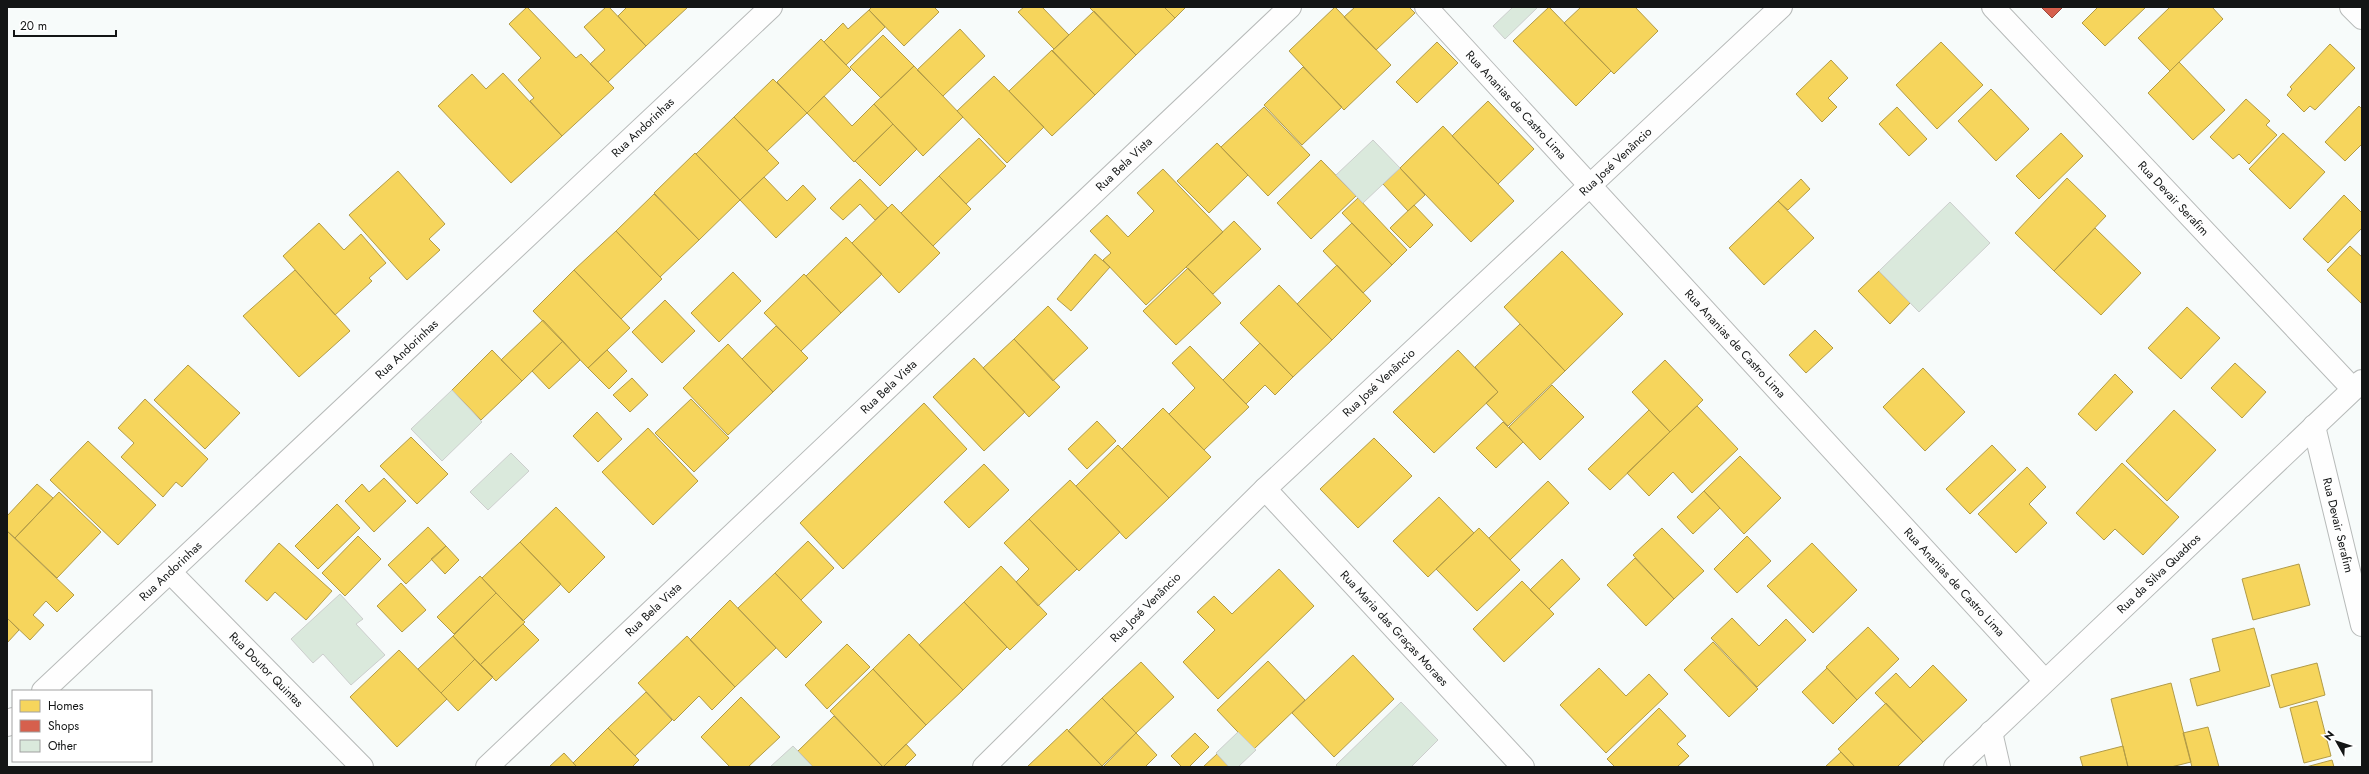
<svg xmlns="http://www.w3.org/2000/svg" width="2369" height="774" viewBox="0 0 2369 774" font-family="Jost,sans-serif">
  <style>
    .homes { fill: #f6d55c; stroke: #b29b47 }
    .shops { fill: #d6604d; stroke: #9c4a3c }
    .building { fill: #dae9dc; stroke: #cccecd }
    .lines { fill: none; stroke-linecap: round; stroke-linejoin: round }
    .minor-casing { stroke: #b7bab9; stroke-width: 24 }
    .minor { stroke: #fefefe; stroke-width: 22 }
    .labels { text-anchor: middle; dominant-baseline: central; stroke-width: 4; stroke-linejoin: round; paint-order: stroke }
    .street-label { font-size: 12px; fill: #131515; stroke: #fff }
  </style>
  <rect width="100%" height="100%" fill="#f7fbfa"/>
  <path class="homes" d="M527 7 576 58 581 54 614 88 562 136 530 101 534 98 518 80 541 58 509 24Z
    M606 7H609L646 46 608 82 590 64 605 50 584 27Z
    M627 7H688L646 46 618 16Z
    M872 7H934L939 12 904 46 869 10Z
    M1024 7H1042L1069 35 1054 49 1018 12Z
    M1092 7H1164L1175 18 1136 55 1090 8Z
    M1164 7H1186L1175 18Z
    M1335 7 1391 65 1344 110 1289 51Z
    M1355 7H1409L1415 13 1376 50 1344 17Z
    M1549 7 1611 71 1576 106 1513 41Z
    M1581 7H1635L1658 31 1614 74 1564 23Z
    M2098 7H2146L2105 46 2082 23Z
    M2170 7H2212L2223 19 2170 71 2138 38Z
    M869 10 885 27 846 65 824 42 843 23 848 29Z
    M1094 11 1136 55 1095 95 1052 51Z
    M960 29 985 56 943 96 917 70Z
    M883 35 914 66 881 98 850 67Z
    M821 39 851 70 807 113 777 82Z
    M1437 42 1458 63 1417 103 1396 82Z
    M1941 42 1983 85 1937 129 1896 85Z
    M2330 44 2355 68 2315 110 2310 106 2304 112 2287 95 2292 89 2290 87Z
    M1052 50 1095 95 1052 136 1009 91Z
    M1831 60 1848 78 1828 98 1837 107 1822 122 1796 94Z
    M2179 62 2225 110 2193 140 2148 93Z
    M914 66 963 117 923 156 874 104Z
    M1303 67 1342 107 1302 145 1264 105Z
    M503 73 562 136 511 183 438 106 472 74 486 89Z
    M994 76 1044 127 1007 163 957 111Z
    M773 79 807 113 767 151 734 117Z
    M1991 89 2029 129 1996 161 1958 121Z
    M824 96 852 126 874 104 893 124 854 162 807 113Z
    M2246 99 2270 121 2266 125 2277 135 2249 164 2239 154 2233 159 2210 137Z
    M1488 101 1534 149 1498 184 1452 136Z
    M2359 106 2362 109V144L2345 161 2325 142Z
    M1264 107 1310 155 1268 196 1221 147Z
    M1897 107 1927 139 1909 156 1879 124Z
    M734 117 779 163 740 200 696 154Z
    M893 124 917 149 880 186 855 161Z
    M1443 126 1514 201 1471 242 1400 168Z
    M2061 133 2083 156 2039 199 2016 176Z
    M2283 133 2325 172 2290 209 2249 169Z
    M979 138 1006 166 966 204 939 176Z
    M1217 143 1248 175 1209 213 1177 181Z
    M695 153 740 200 699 240 654 193Z
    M1321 160 1356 196 1311 239 1277 203Z
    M1400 168 1425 195 1408 211 1383 184Z
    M1163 169 1223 232 1146 305 1103 260 1111 253 1090 231 1107 215 1128 237 1154 211 1137 193Z
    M398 171 445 224 429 239 440 250 407 280 349 215Z
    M939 176 971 209 933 246 901 213Z
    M764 177 787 201 803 185 816 199 776 238 740 200Z
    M2067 178 2106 216 2054 271 2015 233Z
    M860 179 888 208 875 220 860 204 843 220 830 208Z
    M1801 179 1810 189 1788 210 1778 201Z
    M654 194 699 240 660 277 616 231Z
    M2344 195 2362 213V228L2328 263 2303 239Z
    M1358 198 1407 250 1392 265 1342 213Z
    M1778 201 1814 238 1764 285 1729 248Z
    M892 204 940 253 899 293 852 243Z
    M1414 205 1433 225 1410 248 1390 228Z
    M1234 221 1261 249 1213 294 1186 267Z
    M319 223 344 250 361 234 386 263 369 278 372 281 335 315 283 256Z
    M1352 223 1392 265 1363 293 1323 251Z
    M2095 228 2141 273 2101 315 2054 271Z
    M616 231 662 279 621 319 574 270Z
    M846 237 882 274 841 313 806 276Z
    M2350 246 2362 257V304L2327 270Z
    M1562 251 1623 314 1565 371 1504 307Z
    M1095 254 1110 267 1071 311 1057 299Z
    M1337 265 1371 301 1332 340 1297 304Z
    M1188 268 1221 303 1176 345 1143 311Z
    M295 270 350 331 299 377 243 316Z
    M574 270 630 328 588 368 533 311Z
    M1879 271 1910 303 1890 324 1858 291Z
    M733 272 761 301 719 342 691 313Z
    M804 274 841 313 801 351 764 313Z
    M1279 285 1332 340 1293 377 1240 323Z
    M665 300 695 331 662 363 632 332Z
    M1048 306 1088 348 1053 381 1014 339Z
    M2187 307 2220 338 2181 379 2148 348Z
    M543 320 563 341 522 381 501 360Z
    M1520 324 1565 371 1508 426 1486 403 1498 392 1475 367Z
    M776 326 808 358 773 392 742 359Z
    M1815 330 1833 348 1806 373 1789 355Z
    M1014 339 1060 387 1029 417 983 368Z
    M563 341 580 360 549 389 532 371Z
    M1260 343 1293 377 1275 395 1265 385 1246 404 1223 380Z
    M728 344 773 392 728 435 683 388Z
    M1190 346 1249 407 1204 450 1169 414 1195 388 1172 363Z
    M492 350 522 381 481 420 452 390Z
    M607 350 627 371 609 389 588 368Z
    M1458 350 1498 392 1434 453 1393 412Z
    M974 358 1025 412 984 451 933 397Z
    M1665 360 1703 400 1670 432 1632 392Z
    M2235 363 2266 392 2242 418 2211 388Z
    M188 365 240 413 205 449 154 400Z
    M1923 368 1965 412 1925 451 1883 407Z
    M2115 374 2133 392 2096 431 2078 414Z
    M632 378 648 395 630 412 613 395Z
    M1552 385 1584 417 1540 460 1509 427Z
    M145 399 208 459 182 487 176 482 163 497 121 457 134 443 118 428Z
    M691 399 729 438 694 472 655 433Z
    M924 403 967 449 843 569 800 523Z
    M1697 406 1738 449 1692 493 1673 472 1649 496 1627 473Z
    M1163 408 1211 457 1169 498 1122 449Z
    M1649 410 1670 432 1610 490 1588 469Z
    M2174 410 2216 450 2167 501 2126 461Z
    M597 412 622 439 598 462 573 436Z
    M1097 421 1116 441 1087 469 1068 449Z
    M1503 422 1523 442 1496 468 1476 448Z
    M648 428 698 481 653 525 602 472Z
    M411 437 448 474 417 504 380 466Z
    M1374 438 1412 476 1358 528 1320 489Z
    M88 441 156 505 118 545 50 480Z
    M1118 445 1169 498 1126 539 1076 486Z
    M1992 445 2016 470 1970 514 1946 489Z
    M1740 456 1781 498 1744 534 1704 491Z
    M2122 463 2179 517 2143 555 2115 529 2104 540 2076 513Z
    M984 464 1009 490 969 528 944 502Z
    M2027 467 2046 487 2029 504 2047 523 2016 553 1978 514Z
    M384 478 406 501 374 532 345 501 362 484 369 492Z
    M1070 480 1120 532 1079 571 1029 519Z
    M1548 481 1569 503 1510 560 1489 538Z
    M37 484 53 498 15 538 7 531V516Z
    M1704 491 1720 508 1693 534 1677 517Z
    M59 492 101 532 57 578 15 538Z
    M1439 497 1474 533 1428 577 1393 541Z
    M337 504 360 528 318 569 295 546Z
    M556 507 605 557 569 593 520 542Z
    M1029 519 1077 569 1038 606 1016 582 1029 569 1004 543Z
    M428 527 446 546 406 584 388 565Z
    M1479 528 1520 570 1477 611 1436 569Z
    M1662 528 1704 571 1674 599 1633 555Z
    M7 531 74 595 57 612 46 601 33 615 44 625 30 640 7 618Z
    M358 536 381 559 345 596 322 573Z
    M1747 536 1771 561 1737 593 1714 569Z
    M808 541 834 568 801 600 775 573Z
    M520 542 561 584 523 621 482 578Z
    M279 543 332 591 306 620 275 592 267 601 245 581Z
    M1812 543 1857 590 1813 633 1767 586Z
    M446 546 459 560 445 574 431 559Z
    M1635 558 1674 599 1646 626 1607 585Z
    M1562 559 1580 579 1549 609 1530 590Z
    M2299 564 2310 605 2253 620 2242 579Z
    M1001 566 1047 614 1010 650 964 602Z
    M1279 569 1314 606 1218 699 1183 662 1215 630 1197 612 1214 596 1232 614Z
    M775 573 822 622 786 658 738 608Z
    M480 576 496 593 454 634 437 617Z
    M1522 581 1554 614 1504 662 1473 629Z
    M401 583 426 610 402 632 377 606Z
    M496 593 525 622 480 665 453 636Z
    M730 600 776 648 735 687 690 640Z
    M964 602 1007 647 963 690 919 645Z
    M7 618 19 630 7 643Z
    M1732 618 1759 646 1786 619 1806 640 1757 687 1711 638Z
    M523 624 539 640 496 681 480 665Z
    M1868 627 1899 659 1857 700 1826 667Z
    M2254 628 2270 686 2197 706 2190 679 2220 671 2212 639Z
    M909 634 963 690 926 725 873 669Z
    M453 636 475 659 441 693 418 669Z
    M687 636 735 687 712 710 699 696 674 721 638 683Z
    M1713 642 1758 689 1729 717 1684 670Z
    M847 644 870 667 827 709 805 685Z
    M399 650 447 699 397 747 350 697Z
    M1353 655 1394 699 1334 757 1292 713Z
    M475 659 493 677 458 711 441 693Z
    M1268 661 1305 700 1254 749 1217 710Z
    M1141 662 1174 697 1136 733 1102 698Z
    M2317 663 2325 695 2280 708 2271 675Z
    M1933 665 1967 700 1923 742 1875 693 1896 673 1910 688Z
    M1599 668 1626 696 1649 674 1668 694 1606 753 1560 705Z
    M1827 668 1857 700 1833 724 1802 692Z
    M873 669 926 725 883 767 830 711Z
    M2171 683 2191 762 2171 767H2128L2111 699Z
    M646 692 672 720 635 756 608 728Z
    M741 697 780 737 748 767H730L701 737Z
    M1102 698 1136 733 1102 766 1068 731Z
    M2317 701 2331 756 2304 763 2290 708Z
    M1886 703 1923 742 1897 767H1855L1838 749Z
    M1659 708 1686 736 1677 744 1689 756 1677 767H1615L1607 759Z
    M834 716 883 767H813L798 751Z
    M2208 727 2219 767H2192L2183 733Z
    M608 728 639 760 632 767H577L573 763Z
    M1067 729 1103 767H1027Z
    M1136 733 1157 755 1145 767H1103Z
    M1195 733 1209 747 1189 767H1182L1171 756Z
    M906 744 916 755 904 767H883Z
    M2123 746 2128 767H2083L2080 757Z
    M1841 752 1855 767H1825Z
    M564 753 577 767H549Z
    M1217 754 1229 767H1203Z
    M2332 760 2334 767H2306Z"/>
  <path class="shops" d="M2041 7H2063L2052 18Z"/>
  <path class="building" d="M1513 7H1538L1505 39 1493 26Z
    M1373 140 1400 168 1363 203 1336 175Z
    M1950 202 1990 243 1919 312 1879 271Z
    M452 390 482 422 442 461 411 429Z
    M511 453 529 471 488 510 470 492Z
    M340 594 363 619 356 624 385 655 351 685 323 654 313 663 291 639Z
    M1401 702 1438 740 1411 767H1338L1336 765Z
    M1238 732 1256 750 1238 767H1229L1216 753Z
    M793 746 813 767H770Z"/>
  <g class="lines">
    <g class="minor-casing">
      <g id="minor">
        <path id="s1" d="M1426 7 2045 681"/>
        <path id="s2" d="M1993 7 2353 389"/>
        <path d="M2351 7 2362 18"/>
        <path id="s3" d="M2314 426 2362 625"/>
        <path id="s4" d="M1265 489 1523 767"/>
        <path id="s5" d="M170 572 362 767"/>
        <path id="s6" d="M43 691 771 7"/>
        <path d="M7 725 13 719"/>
        <path d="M1991 732 1999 767"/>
        <path id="s7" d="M487 767 1290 7"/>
        <path id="s8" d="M984 767 1265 489 1781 7"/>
        <path id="s9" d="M1955 767 2362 381"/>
      </g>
    </g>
    <use href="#minor" class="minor"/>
  </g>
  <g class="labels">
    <g class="street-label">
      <text stroke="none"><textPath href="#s1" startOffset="133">Rua Ananias de Castro Lima</textPath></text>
      <text stroke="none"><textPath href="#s6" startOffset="823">Rua Andorinhas</textPath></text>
      <text stroke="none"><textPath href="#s8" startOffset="875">Rua José Venâncio</textPath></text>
      <text stroke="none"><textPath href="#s7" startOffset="877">Rua Bela Vista</textPath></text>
      <text stroke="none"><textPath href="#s2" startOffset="263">Rua Devair Serafim</textPath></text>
      <text stroke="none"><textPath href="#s1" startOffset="457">Rua Ananias de Castro Lima</textPath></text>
      <text stroke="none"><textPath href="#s6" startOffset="499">Rua Andorinhas</textPath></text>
      <text stroke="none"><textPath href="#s8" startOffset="551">Rua José Venâncio</textPath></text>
      <text stroke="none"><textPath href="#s7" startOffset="553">Rua Bela Vista</textPath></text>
      <text stroke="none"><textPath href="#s3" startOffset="102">Rua Devair Serafim</textPath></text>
      <text stroke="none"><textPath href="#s6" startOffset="175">Rua Andorinhas</textPath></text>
      <text stroke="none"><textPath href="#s9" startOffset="281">Rua da Silva Quadros</textPath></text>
      <text stroke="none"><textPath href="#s1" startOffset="781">Rua Ananias de Castro Lima</textPath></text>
      <text stroke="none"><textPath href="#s8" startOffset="227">Rua José Venâncio</textPath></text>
      <text stroke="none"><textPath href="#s7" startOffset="229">Rua Bela Vista</textPath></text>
      <text stroke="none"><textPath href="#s4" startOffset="190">Rua Maria das Graças Moraes</textPath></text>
      <text stroke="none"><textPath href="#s5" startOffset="137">Rua Doutor Quintas</textPath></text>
    </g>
  </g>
  <rect width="2369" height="774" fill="none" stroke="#131515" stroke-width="16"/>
  <rect x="12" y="690" width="140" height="72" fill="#ffffff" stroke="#a1a1a1"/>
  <rect x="20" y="700" width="20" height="12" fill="#f6d55c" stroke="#a1a1a1"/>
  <text x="48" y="710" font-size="12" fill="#131515">Homes</text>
  <rect x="20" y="720" width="20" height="12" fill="#d6604d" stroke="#a1a1a1"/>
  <text x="48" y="730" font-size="12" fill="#131515">Shops</text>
  <rect x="20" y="740" width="20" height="12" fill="#dae9dc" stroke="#a1a1a1"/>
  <text x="48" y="750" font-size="12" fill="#131515">Other</text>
  <g transform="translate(2337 742) rotate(309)" stroke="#ffffff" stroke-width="3" paint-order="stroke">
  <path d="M0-3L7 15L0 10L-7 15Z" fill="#131515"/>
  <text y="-6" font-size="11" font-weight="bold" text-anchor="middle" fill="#131515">N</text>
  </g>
  <path d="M14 30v6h102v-6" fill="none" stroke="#131515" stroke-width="2"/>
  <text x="20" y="30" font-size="12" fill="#131515" stroke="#ffffff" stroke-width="3" paint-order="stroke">20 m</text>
</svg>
